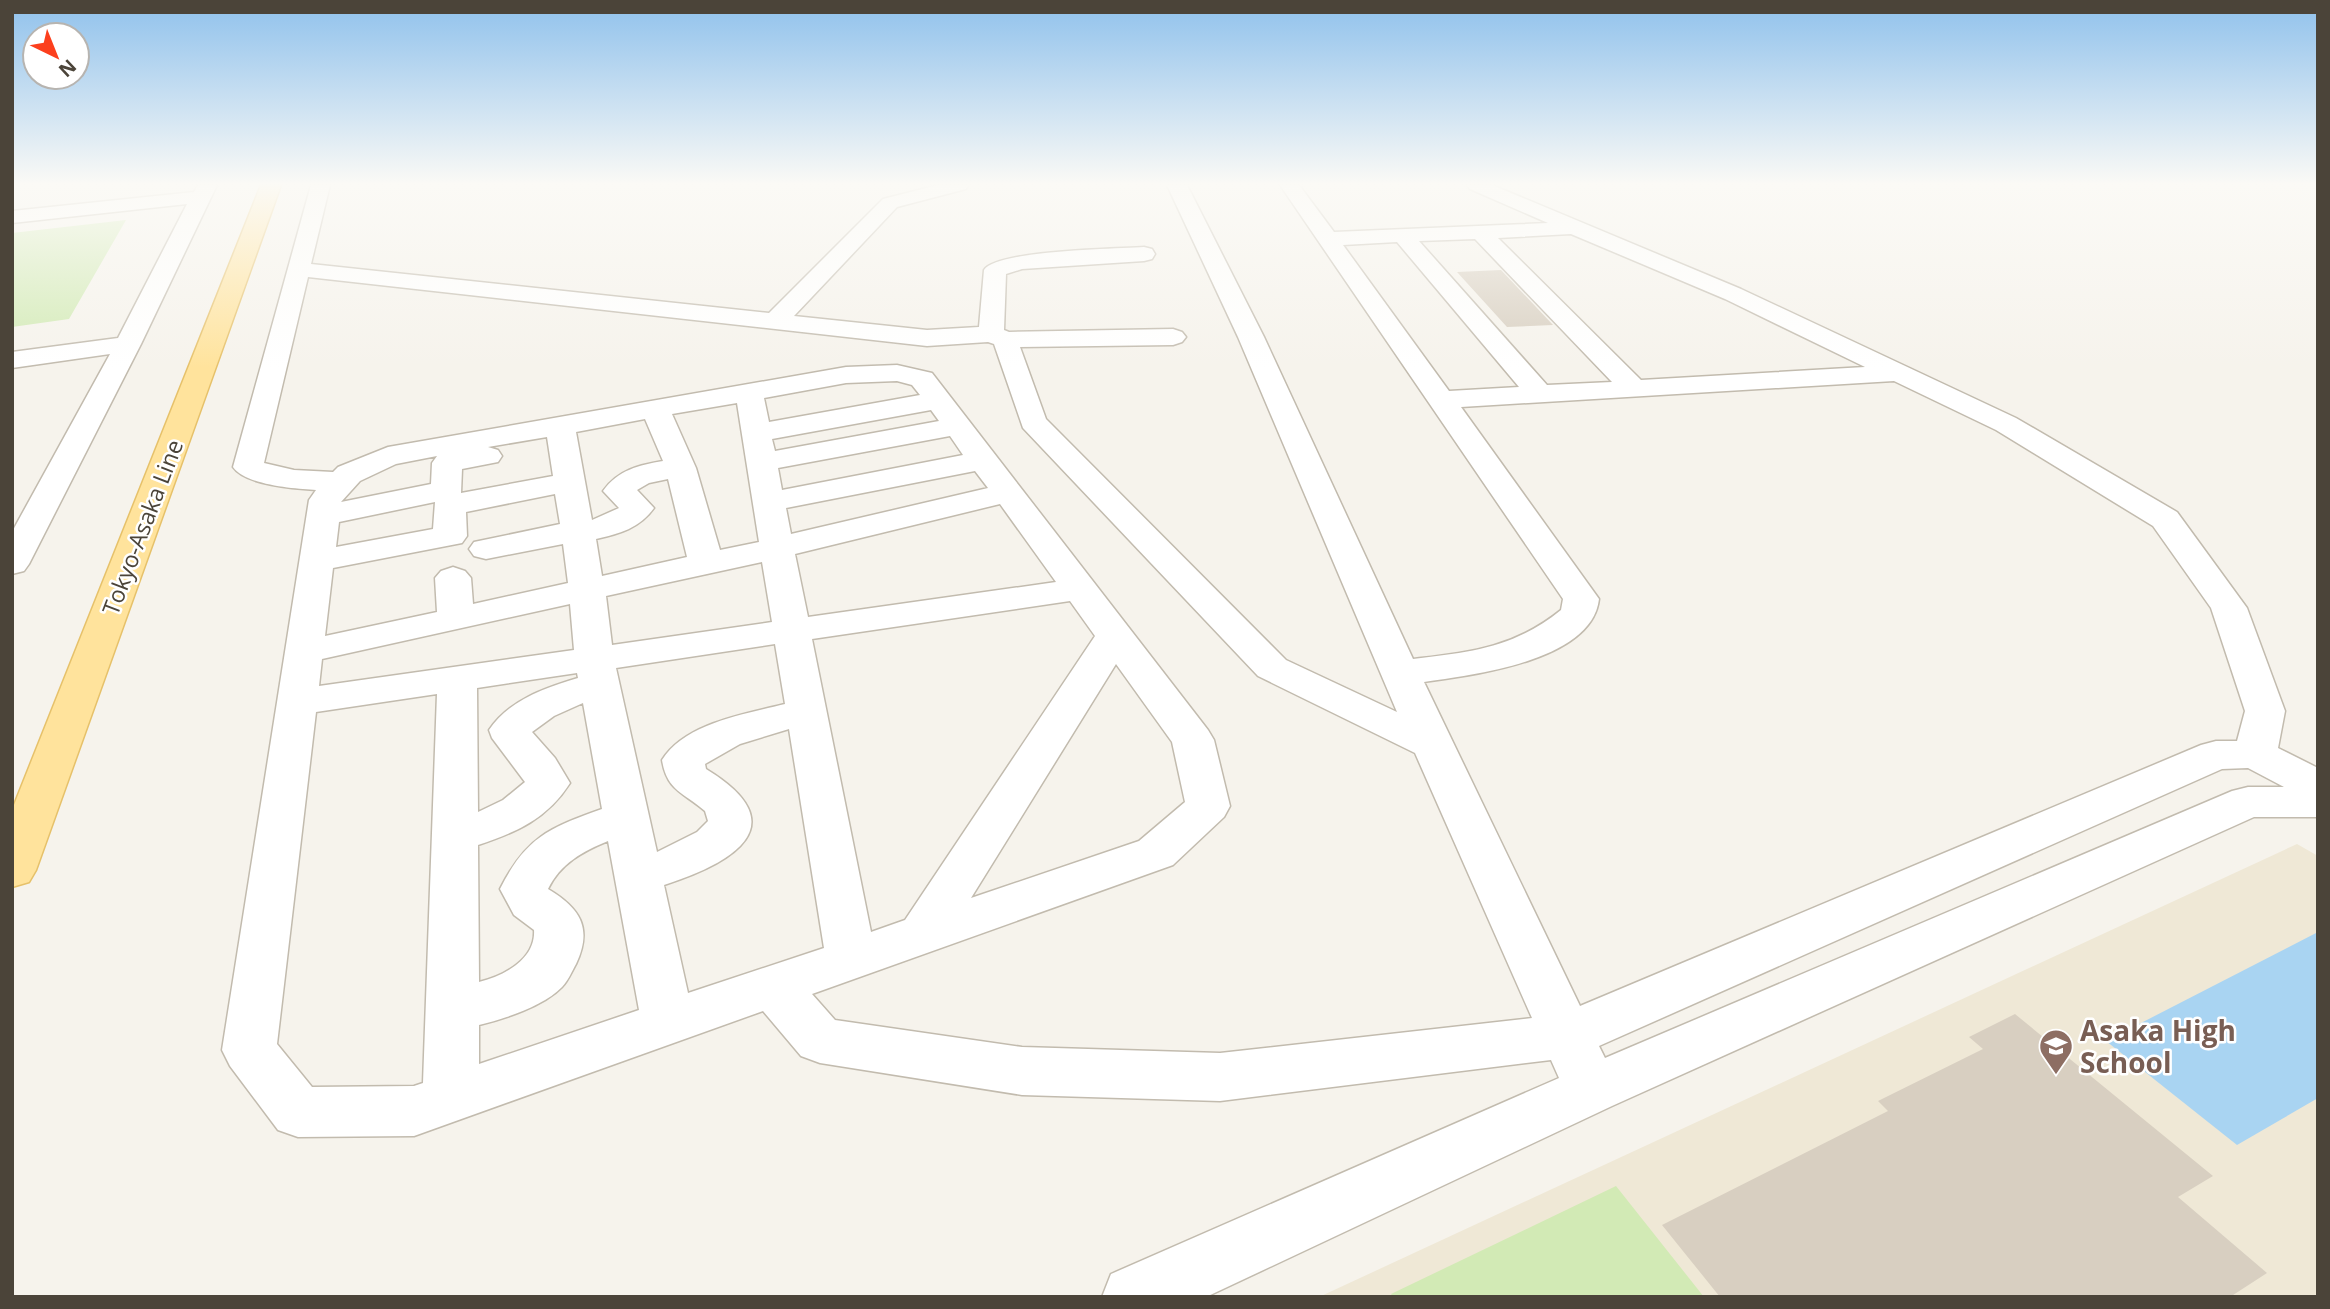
<svg xmlns="http://www.w3.org/2000/svg" width="2330" height="1309" viewBox="0 0 2330 1309" font-family="'Open Sans',sans-serif">
  <style>
    .education { fill: #efe8d6 }
    .green { fill: #d2eab5 }
    .water { fill: #a9d4f2 }
    .building { fill: #d8cfc1 }
    .lines { fill: none; stroke-linecap: round; stroke-linejoin: round }
    .minor-casing { stroke: #c2bbae; stroke-width: 3 }
    .major-casing { stroke: #e6c16a; stroke-width: 3 }
    .minor { fill: #fff; fill-rule: evenodd }
    .major { fill: #ffe39c; fill-rule: evenodd }
    .labels { text-anchor: middle; dominant-baseline: central; stroke-width: 5; stroke-linejoin: round; paint-order: stroke }
    .street-label { font-size: 23px; fill: #4b4439; stroke: #fff }
    .near-education-label { font-size: 28px; font-weight: bold; fill: #785e54; stroke: #fff; text-anchor: start }
  </style>
  <rect width="100%" height="100%" fill="#f6f3ec"/>
  <path class="education" d="M2297 844 2318 856V1297H1319Z"/>
  <path class="green" d="M126 220 69 319 12 327V233Z
    M1616 1186 1704 1297H1393L1391 1294Z"/>
  <path class="water" d="M2318 932V1098L2237 1145 2106 1041Z"/>
  <path class="building" d="M1501 270 1553 325 1507 327 1457 272Z
    M2015 1014 2213 1176 2178 1197 2267 1273 2230 1297H1720L1662 1225 1888 1111 1878 1101 1983 1049 1969 1037Z"/>
  <g class="lines">
    <g class="minor-casing">
      <path id="minor" d="M198 185H217L141 344 29 564 24 571 12 574V532L110 354 12 368V352L118 338 187 204 12 223V211L194 192Z
        M311 185H330L311 264 769 313 883 199 938 185H968L966 189 897 207 794 316 927 330 979 327 984 270C997 250 1116 249 1144 247L1152 249 1155 254 1152 259 1144 261 1022 269 1006 274 1004 330 1009 332 1173 329 1182 332 1186 337 1182 342 1173 345 1020 347 1046 419 1286 660 1397 712 1238 337 1167 185H1187L1264 337 1413 659C1471 652 1514 648 1561 610L1563 599 1280 185H1299L1334 232 1548 223 1470 189 1467 185H1492L1741 289 2016 418 2177 512 2247 608 2285 711 2278 748 2318 768V817H2254L1612 1106 1206 1297H1102L1111 1274 1559 1078 1551 1060 1220 1101 1022 1095 820 1063 801 1056 763 1011 414 1136 298 1137 278 1130 230 1066 222 1050 309 500 316 490C295 489 245 485 233 467ZM1571 234 1725 299 1865 367 1641 380 1498 238ZM1475 239 1612 382 1547 385 1419 241ZM1397 242 1519 387 1449 391 1343 245ZM308 277 927 346 988 342 994 344 1023 428 1258 676 1415 753 1532 1018 1220 1053 1022 1047 835 1020 812 994 1173 865 1224 817 1230 806 1214 740 1208 730 932 373 897 365 846 367 388 447 338 467 333 472 294 470 264 463ZM897 381 912 385 920 395 769 422 764 398 846 383ZM1894 381 1996 430 2153 526 2211 608 2245 711 2237 741H2216L2201 745 1580 1006 1424 682C1473 675 1592 661 1599 599L1461 407ZM737 403 759 542 720 550 696 468 672 414ZM931 410 939 421 775 451 772 439ZM645 419 663 461C639 465 618 470 603 491L619 508 592 520 576 432ZM950 436 963 455 782 490 778 468ZM547 437 553 476 461 493 462 469 498 462 502 456 498 450 488 447ZM437 456 432 463 431 484 341 502 360 481 396 464ZM975 471 988 488 791 534 786 508ZM668 479 687 557 602 576 596 539C619 534 640 528 654 508L637 490 649 483ZM555 494 560 524 474 542 469 549 474 556 486 559 563 544 568 583 473 604 471 578 465 571 453 567 441 571 435 578 437 612 325 636 333 568 462 543 467 536 466 512ZM435 502 433 529 336 547 339 522ZM1000 504 1056 582 808 617 795 554ZM762 562 772 622 612 645 606 596ZM1070 601 1095 636 905 920 871 932 812 639ZM570 604 574 650 319 686 322 659ZM775 644 785 704C745 714 685 723 662 760 667 791 683 792 705 811L708 821 697 832 657 852 616 668ZM1116 664 1172 742 1185 802 1139 841 971 898ZM577 673 578 678C545 688 509 700 489 730L492 738 525 782 503 800 478 812 477 688ZM437 694 423 1083 414 1086 312 1087 277 1044 316 712ZM583 703 602 809C549 828 526 837 500 889L514 915 534 930C536 959 504 976 479 982L478 845C517 832 547 819 570 783L555 758 532 732 554 716ZM789 729 824 948 688 993 664 885C733 863 798 825 706 769L705 764 740 744ZM2248 768 2284 787H2248L2232 791 1605 1058 1599 1046 2222 769ZM608 841 639 1010 479 1064V1025C504 1019 544 1006 562 987 568 981 572 971 576 964 593 928 580 908 548 889 560 864 583 851 608 841Z"/>
    </g>
    <g class="major-casing">
      <path id="major" d="M261 185H281L36 870 29 882 12 887V810Z"/>
    </g>
    <use href="#minor" class="minor"/>
    <use href="#major" class="major"/>
  </g>
  <linearGradient id="sky" x2="0" y2="1"><stop stop-color="#8fc1ec"/><stop offset="0.5" stop-color="#fbfaf6"/><stop offset="1" stop-color="#fbfaf6" stop-opacity="0"/></linearGradient>
  <rect width="2330" height="368" fill="url(#sky)"/>
  <defs>
    <g id="school-pin" transform="scale(1.75)"><path d="M0 17L-7.5 6A9.5 9.5 0 1 1 7.5 6Z" fill="#8d6e63" stroke="#fff"/><path d="M0-5L7-2L0 1L-7-2ZM-4 1L0 2.5L4 1V4Q0 6-4 4Z" fill="#fff"/></g>
  </defs>
  <g fill-rule="evenodd">
    <use href="#school-pin" x="2056" y="1046"/>
  </g>
  <g class="labels">
    <g class="street-label">
      <text transform="translate(142 527) rotate(-69)">Tokyo-Asaka Line</text>
    </g>
    <g class="near-education-label">
      <text x="2080" y="1030">Asaka High<tspan x="2080" dy="32">School</tspan></text>
    </g>
  </g>
  <rect width="2330" height="1309" fill="none" stroke="#4b4439" stroke-width="28"/>
  <g transform="translate(56 56) rotate(137)"><circle r="33" fill="#ffffff" stroke="#b7b4b0" stroke-width="2"/>
  <path d="M0-5L12 26L0 18L-12 26Z" fill="#fc3f1d"/>
  <text y="-10" font-size="19" font-weight="bold" text-anchor="middle" fill="#4b4439">N</text>
  </g>
</svg>
